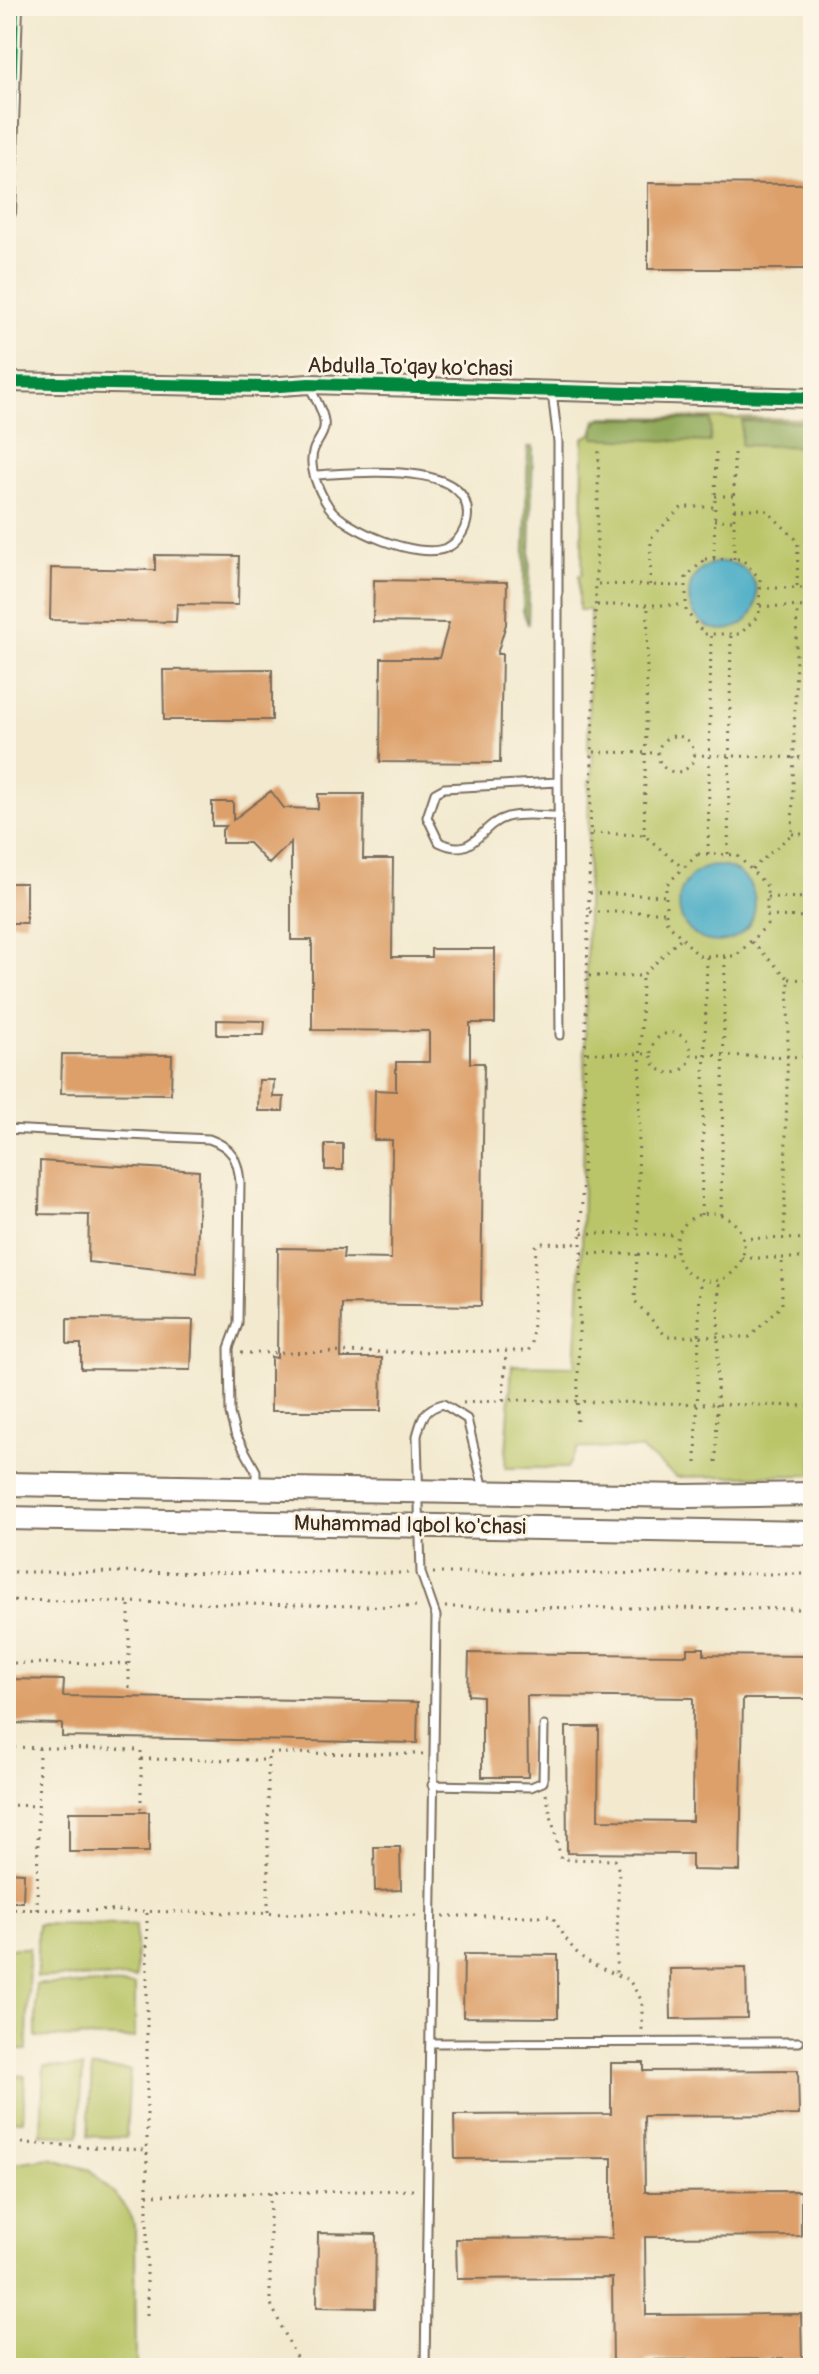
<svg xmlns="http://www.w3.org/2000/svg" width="819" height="2374" viewBox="0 0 819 2374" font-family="Pangolin,sans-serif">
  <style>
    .green { fill: #b9c567; stroke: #7a7842; stroke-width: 2 }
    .forest { fill: #92aa5c; stroke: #666a3d; stroke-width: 2 }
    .water { fill: #45aac5; stroke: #406a72; stroke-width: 2 }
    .building { fill: #dda06a }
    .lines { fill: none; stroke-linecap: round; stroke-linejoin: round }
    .service-casing { stroke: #7b6d5c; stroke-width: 11 }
    .tertiary-casing { stroke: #7b6d5c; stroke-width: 22 }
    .primary-casing { stroke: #7b6d5c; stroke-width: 26 }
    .path { stroke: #7b6d5c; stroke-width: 3; stroke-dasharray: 2 6; stroke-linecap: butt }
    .service { stroke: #fff; stroke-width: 7 }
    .tertiary { stroke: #fff; stroke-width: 18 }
    .primary { stroke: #fff; stroke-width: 22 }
    .cycleway-casing { stroke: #fcf5e5; stroke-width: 17 }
    .cycleway { stroke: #00873e; stroke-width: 12 }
    .labels { text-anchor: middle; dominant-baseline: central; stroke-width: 6; stroke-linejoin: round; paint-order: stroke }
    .street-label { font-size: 22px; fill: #3b2a1e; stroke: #fcf5e5 }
  </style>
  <rect width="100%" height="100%" fill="#fcf5e5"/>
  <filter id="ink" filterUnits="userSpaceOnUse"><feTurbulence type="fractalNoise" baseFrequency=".0125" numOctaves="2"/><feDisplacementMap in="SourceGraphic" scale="16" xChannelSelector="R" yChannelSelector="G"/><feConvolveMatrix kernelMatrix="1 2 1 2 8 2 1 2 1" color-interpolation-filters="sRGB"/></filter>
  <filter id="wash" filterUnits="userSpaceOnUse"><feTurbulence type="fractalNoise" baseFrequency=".006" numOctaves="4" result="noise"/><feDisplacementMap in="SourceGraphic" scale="32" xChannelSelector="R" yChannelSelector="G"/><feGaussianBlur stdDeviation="1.8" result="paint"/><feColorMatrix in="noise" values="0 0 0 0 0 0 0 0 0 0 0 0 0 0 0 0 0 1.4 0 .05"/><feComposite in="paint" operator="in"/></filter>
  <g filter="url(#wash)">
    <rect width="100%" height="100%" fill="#f2e9cf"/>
    <path class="green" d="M603 417 813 419V1475L676 1477 641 1449 578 1448 567 1468H505L512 1365 575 1366 582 1244 589 780 592 779 593 753H588L590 610H579V575H582L583 438 592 434 596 420Z
      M37 1924 136 1925V1978L37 1977Z
      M6 1948H29L27 2050H6Z
      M36 1984 135 1985V2038L36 2037Z
      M44 2066 83 2068 79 2136 41 2134Z
      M92 2068 130 2070 126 2138 88 2136Z
      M6 2075 25 2076 23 2120 6 2119Z
      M50 2158 90 2170 123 2203 135 2226 136 2368H6V2164Z"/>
    <path class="forest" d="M602 418 711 420 710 442 594 438 595 426Z
      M742 421 813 422V447L741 445Z
      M528 447H533L528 625 523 611Z"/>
    <path class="water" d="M689 596a34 34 0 1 1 68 0a34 34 0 1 1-68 0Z
      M679 904a38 38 0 1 1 76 0a38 38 0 1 1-76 0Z"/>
    <g id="blocks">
      <path class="building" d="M648 183 813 184V269H648Z
        M155 555 239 556 238 605 177 604 176 622 50 620 51 568 155 570Z
        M374 580 507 582 506 624 497 654H502L500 763 380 762 381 658H439L449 623 373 622Z
        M272 669V720H164L163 670Z
        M271 791 284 808 318 809V794H364L363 859H393L392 957H431V949H495V1023H470V1063H484L481 1306 342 1304 341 1358H382L381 1411H271V1357L277 1358 278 1248 344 1249 343 1258 391 1259 392 1140H374L375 1090 396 1091V1062H429V1031L312 1030V940H291V842L269 864 249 843H222V830L226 826H212V802H233V820Z
        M6 883H26V923H6Z
        M217 1020 265 1021 264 1035H217Z
        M62 1054 172 1055 171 1094 61 1093Z
        M259 1080H274L273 1097H284L283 1111H258Z
        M325 1144H343V1170H325Z
        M40 1161 199 1171 197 1273 88 1262 89 1215 39 1214Z
        M67 1319 193 1320 191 1370 81 1369V1344H67Z
        M687 1648H704V1655L811 1656V1699H743L740 1871 692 1870V1854L567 1853 566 1727H599L598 1820 692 1821 693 1698 527 1696 528 1777H482V1696L468 1695 469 1653 687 1655Z
        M6 1679 64 1680 63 1696 418 1702 417 1743 62 1737V1724L6 1723Z
        M69 1812H149V1852H69Z
        M374 1847H400L401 1890 375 1891Z
        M6 1872 24 1873 23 1902H6Z
        M464 1954 558 1955V2018L463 2017Z
        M746 1968 747 2018 671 2019 670 1969Z
        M611 2063H644V2071L798 2070 799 2115 644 2116 645 2192 801 2191V2236L645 2237 646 2315 801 2314 802 2359 646 2360V2368H613L612 2278 457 2279 456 2239 612 2238V2158L455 2159 454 2115 611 2114Z
        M318 2233 376 2234 375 2308 317 2307Z"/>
    </g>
  </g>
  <g filter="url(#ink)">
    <use href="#blocks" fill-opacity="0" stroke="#7b6d5c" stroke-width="2"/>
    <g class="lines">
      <g class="service-casing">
        <path id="service" d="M310 387C314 397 323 410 324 421 326 432 318 440 314 449 307 466 319 492 329 507 345 530 418 560 446 548 457 544 465 531 467 520 476 457 350 474 315 475
          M552 392 558 442V782L444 788 435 793 427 817 439 842C476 860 478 825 507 817 523 813 542 816 559 816
          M558 782 560 1035
          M6 1129 209 1139C232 1147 238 1159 240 1182L238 1324 229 1348 230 1414 235 1433 256 1471V1486
          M432 1785 531 1787 543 1782 544 1726
          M430 2043 799 2042
          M425 2368 436 1616 421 1573 417 1436C422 1417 424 1409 443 1404L467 1419 484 1489"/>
      </g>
      <g class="tertiary-casing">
        <path id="tertiary" d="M6 212 13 6
          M6 382 266 387 309 384 813 398"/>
      </g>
      <g class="primary-casing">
        <path id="primary" d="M6 1484 686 1496 813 1494
          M6 1518 813 1533"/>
      </g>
      <path class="path" d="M715 496H734
        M734 509H765L798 541 797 588
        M714 520H734
        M714 558 716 450
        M705 559H742L760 579 759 615 740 634H704L686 611V577Z
        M734 559V450
        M598 584 686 586
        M650 585 651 538 682 507H714
        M760 588H813
        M597 605H685
        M760 606 813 607
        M658 754a18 18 0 1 1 36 0a18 18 0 1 1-36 0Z
        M594 752 659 753
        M694 755 813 758
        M592 833 644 835 683 868
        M792 834H813
        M644 835 648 605
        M698 854 737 855 767 886V925L736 956H699L666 921V885Z
        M708 854 711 634
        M728 854 731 634
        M752 869 792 834 797 607
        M590 893 666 896
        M767 897 813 898
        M590 912H666
        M767 916 813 917
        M752 942 789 979 784 1239
        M644 974 681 938
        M589 976H642L637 1235
        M789 979 813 980
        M651 1053a20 20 0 1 1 40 0a20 20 0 1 1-40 0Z
        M587 1053 651 1054
        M690 1055 813 1057
        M676 1247a34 34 0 1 1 68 0a34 34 0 1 1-68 0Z
        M701 1215 707 956
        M721 1215 725 957
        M582 1233 678 1235
        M742 1238 813 1239
        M582 1253 677 1255
        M637 1254 635 1301 666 1336 750 1337 782 1305V1258
        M742 1258H813
        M241 1353 528 1351 532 1344 536 1246 540 1243 582 1244
        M503 1400 506 1353
        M463 1403 509 1400 810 1406 808 1473 813 1472
        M577 1421 599 446
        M716 1462 719 1281
        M696 1463 700 1281
        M6 1572 409 1573
        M433 1573 813 1574
        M6 1600 421 1607
        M445 1607 813 1609
        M6 1663 129 1664
        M129 1688V1602
        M6 1747 141 1750V1812
        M141 1759 268 1760
        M546 1794 561 1859 615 1860 619 1871 616 1974
        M6 1805 38 1806
        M6 1909 420 1916
        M37 1910 39 1748
        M268 1912V1753L423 1754
        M443 1916H552C580 1963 580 1959 629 1980L642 2001V2031
        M6 2142 146 2150
        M270 2193V2302L301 2368
        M147 2195 415 2190
        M147 2315V1911"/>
      <use href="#service" class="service"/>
      <use href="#tertiary" class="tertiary"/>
      <use href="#primary" class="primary"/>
      <g class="cycleway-casing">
        <path id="cycleway" d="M6 212 13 6
          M6 382 266 387 309 384 813 398"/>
      </g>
      <use href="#cycleway" class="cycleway"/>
    </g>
  </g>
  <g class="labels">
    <g class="street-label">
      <text transform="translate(410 367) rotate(1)">Abdulla To'qay ko'chasi</text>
      <text transform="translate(410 1525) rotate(1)">Muhammad Iqbol ko'chasi</text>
    </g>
  </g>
  <rect width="819" height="2374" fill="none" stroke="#fcf5e5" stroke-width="32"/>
</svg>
